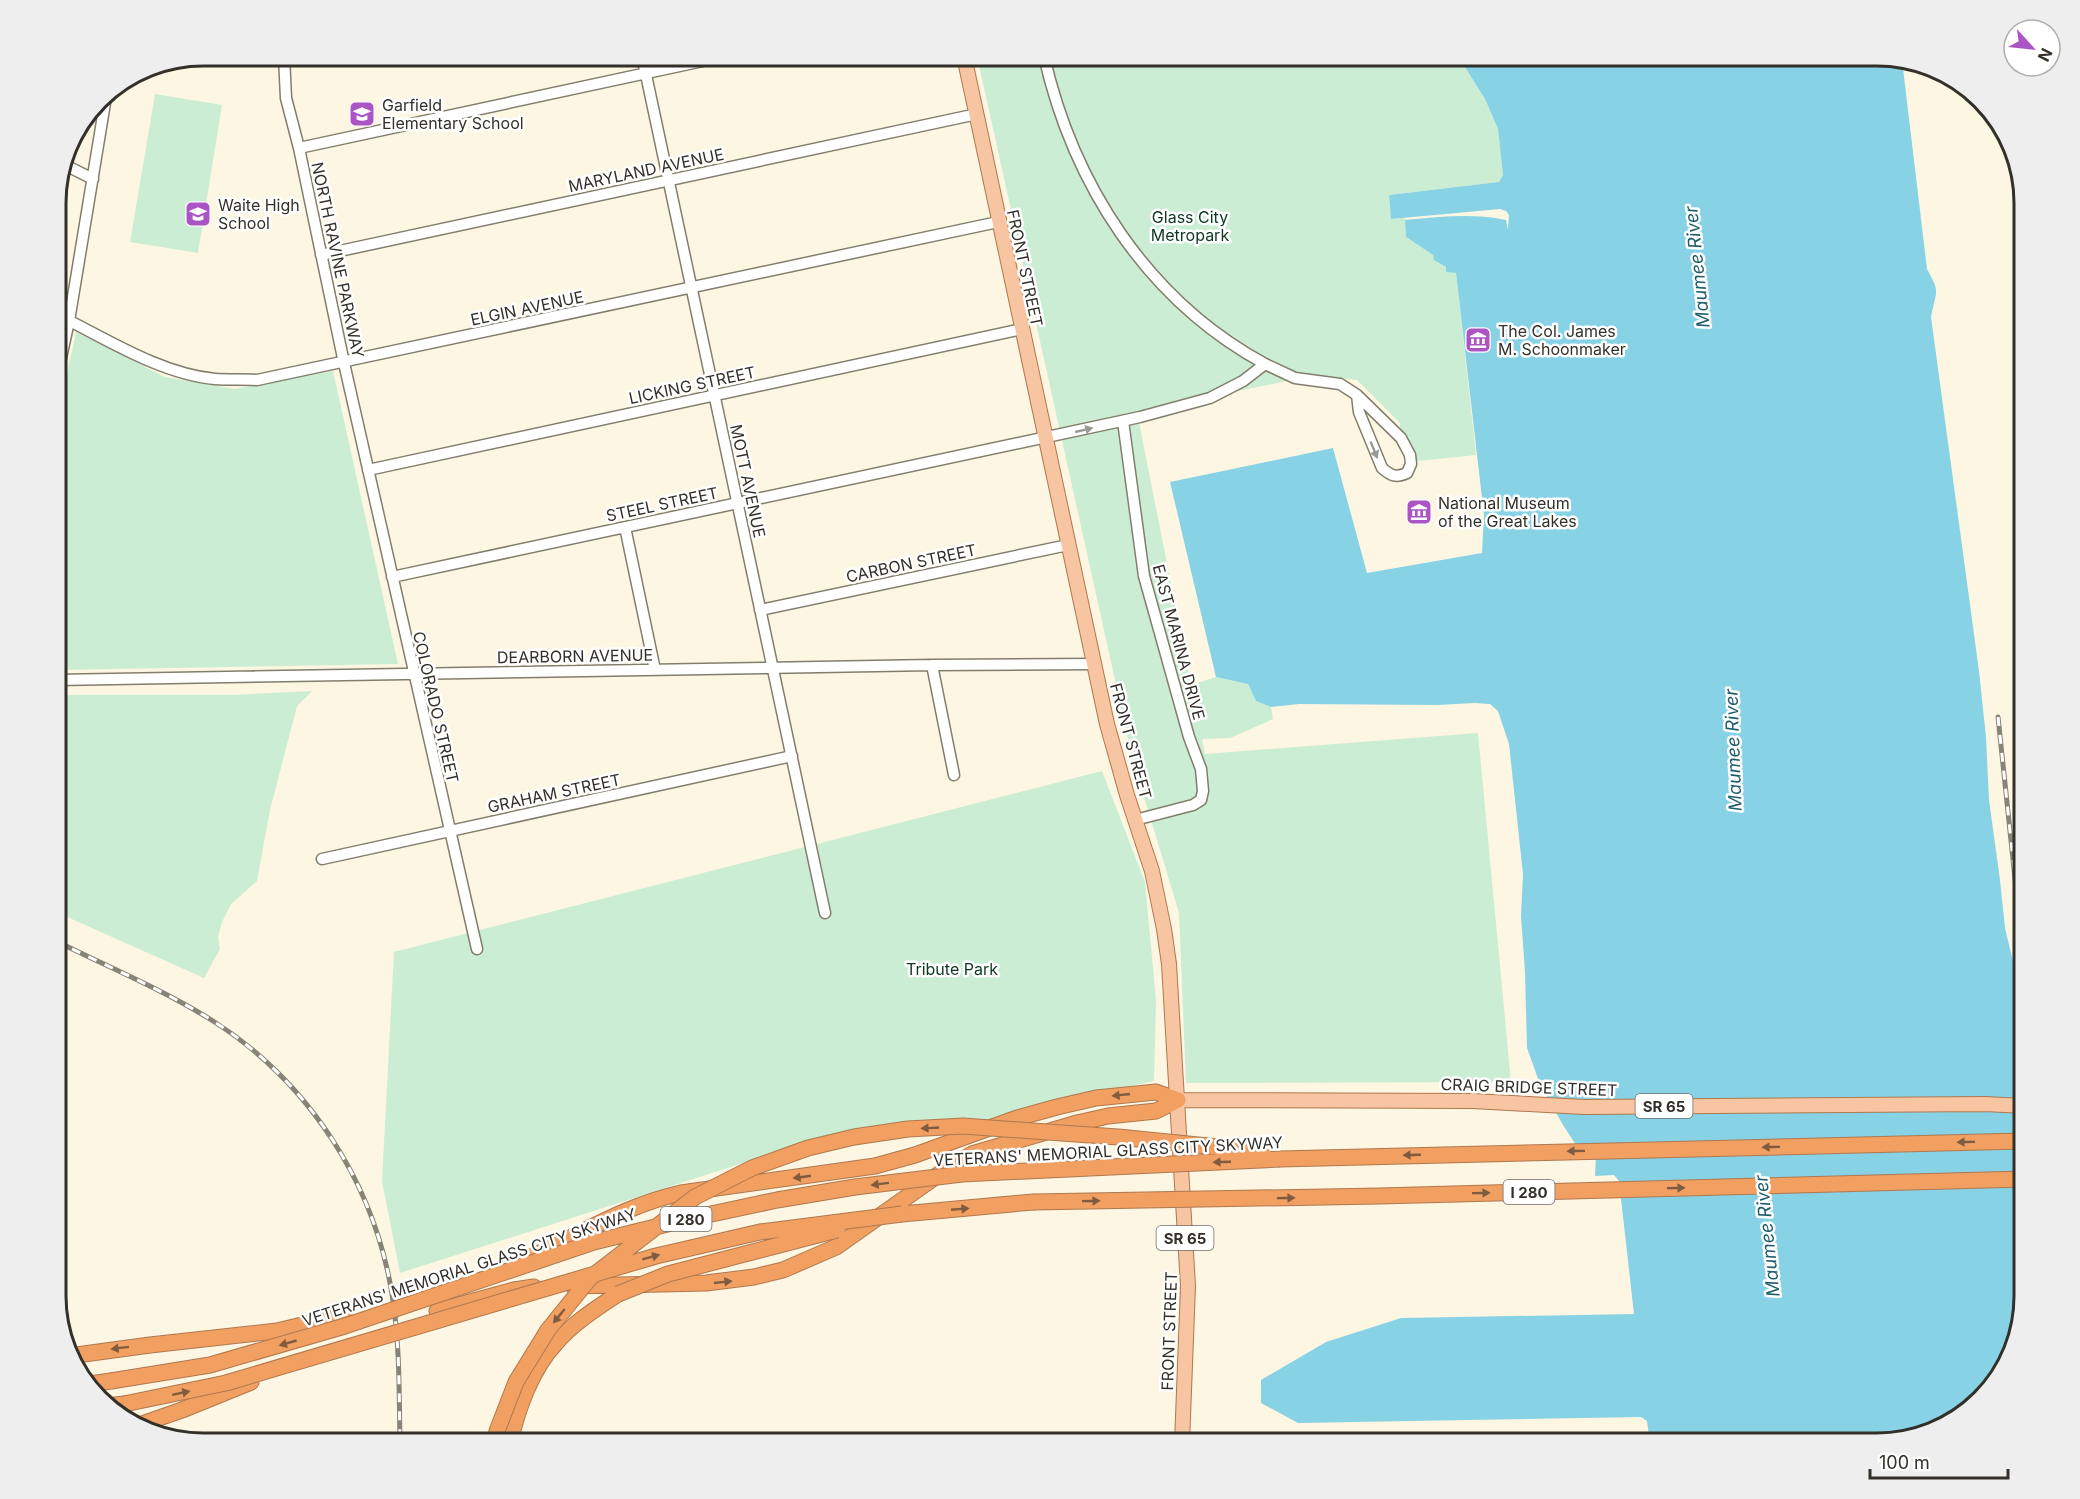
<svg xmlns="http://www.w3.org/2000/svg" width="2080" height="1499" viewBox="0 0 2080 1499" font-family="Inter,sans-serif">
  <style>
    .green { fill: #cbedd4 }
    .water { fill: #88d2e6 }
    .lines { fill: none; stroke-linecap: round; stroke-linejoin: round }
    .minor-casing { stroke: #837e6c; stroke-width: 13 }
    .major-casing { stroke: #af784e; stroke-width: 16 }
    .highway-casing { stroke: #af784e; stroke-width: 17 }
    .minor { stroke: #fff; stroke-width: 10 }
    .major { stroke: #f7c5a1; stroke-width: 14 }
    .highway { stroke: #f29f62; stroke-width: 15 }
    .rail-casing { stroke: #878376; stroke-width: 5 }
    .rail { stroke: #fff; stroke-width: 3; stroke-dasharray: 9; stroke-linecap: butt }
    .highway-bridge-casing { stroke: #af784e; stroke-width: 17; stroke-linecap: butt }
    .highway-bridge { stroke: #f29f62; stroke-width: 15 }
    .oneway { fill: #989894 }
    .oneway2 { fill: #7f5c3f }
    .labels { text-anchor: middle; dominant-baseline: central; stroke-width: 5; stroke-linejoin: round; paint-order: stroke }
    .shield { fill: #fff; stroke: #706e68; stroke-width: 1.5 }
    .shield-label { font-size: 15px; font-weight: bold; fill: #323028 }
    .poi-label { font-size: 16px; fill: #323028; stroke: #fff; text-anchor: start }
    .street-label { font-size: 16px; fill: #323028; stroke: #fff }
    .park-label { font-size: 16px; fill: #0e381e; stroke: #fff }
    .water-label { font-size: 18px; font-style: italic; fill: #1f5c6a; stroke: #fff }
    .rim { fill: none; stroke: #323028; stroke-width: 3 }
  </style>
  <rect width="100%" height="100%" fill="#fdf6e2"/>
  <path class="green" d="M977 56H1458L1485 99 1498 129 1503 175 1499 182 1389 195 1391 219 1405 218 1406 237 1433 255 1435 260 1456 273 1476 455 1417 461 1413 446 1400 432V423L1357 380 1316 375 1137 412 1191 685 1216 677 1248 684 1256 701 1271 707 1273 719 1230 738 1202 739 1205 754 1478 733 1511 1082 1186 1083 1179 913 1132 757Z
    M155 94 222 105 198 253 130 242Z
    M76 332 165 377 234 389 333 371 398 664 56 670V426Z
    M312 691 297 706 270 810 257 881 231 904 222 922 218 937 220 949 204 978 56 912V695H231Z
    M1102 771 1145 882 1156 1000 1154 1081 1034 1106 981 1122 843 1131 400 1273 382 1181 394 952Z"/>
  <path class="water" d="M1458 56H1878L1902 60 1927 269C1941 294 1936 290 1931 317L1979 671 1986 737 1989 800 2000 880 2005 928 2017 978 2021 1014 2024 1063V1297L2017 1343 1994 1386 1943 1428 1877 1443H1650L1647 1421 1641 1417 1298 1423 1261 1403V1380L1326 1342 1401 1318 1634 1314 1619 1181 1614 1175 1595 1176 1596 1156 1580 1151 1563 1125 1540 1084 1527 1048 1525 972 1521 916 1523 874 1509 744 1498 711 1490 704 1475 703 1437 705 1299 704 1271 707 1256 701 1248 684 1216 677 1170 482 1333 448 1367 573 1482 553 1484 515 1456 273 1446 272V267L1434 260 1433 255 1406 237 1405 220C1441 217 1471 213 1506 220L1508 230 1509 215 1506 211 1500 209 1391 219 1389 195 1499 182 1503 175 1498 129 1485 99Z"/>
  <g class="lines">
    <g class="minor-casing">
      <path id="minor" d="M284 56 286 98 299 148 344 363 477 949
        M642 56 825 913
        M1044 56C1073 184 1147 300 1265 364
        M299 148 726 56
        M63 164 93 179
        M321 255 977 114
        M56 314C105 338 160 374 215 379 229 380 243 379 257 380L998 222
        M56 381 69 321 107 91
        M1123 421 1144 576 1189 737 1201 769 1203 791 1201 800 1193 805 1135 820
        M368 470 1022 329
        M625 527 655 670
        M392 577 1140 417 1210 398 1243 381 1265 364 1295 378 1340 384 1357 395 1401 438 1410 455 1411 464 1407 473C1396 478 1391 476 1382 468L1359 412 1357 395
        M760 610 1068 545
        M932 665 954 775
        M56 680 932 665 1095 664
        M322 859 792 756"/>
    </g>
    <g class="major-casing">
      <path id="major" d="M964 56 1107 724 1127 795 1152 871 1164 929 1169 964 1188 1286 1182 1443
        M1178 1100 1473 1101 1584 1107 1985 1104 2024 1106"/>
    </g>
    <g class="highway-casing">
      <path id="highway" d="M1280 1159 2024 1141
        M902 1214 1033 1202
        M522 1261C577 1237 622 1206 681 1193L875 1166 915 1155 1017 1118 1057 1107 1096 1098 1156 1092 1178 1100
        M573 1286 706 1283 754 1277 783 1270 836 1247 945 1170 972 1154 1077 1123 1108 1116 1156 1111 1178 1100
        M437 1311 514 1290 534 1287
        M69 1356 150 1345 277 1331 344 1315
        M89 1384 111 1381
        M107 1406 124 1404
        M136 1426 182 1410 251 1382
        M510 1443C517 1410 532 1368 556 1343 573 1323 597 1308 618 1294"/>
    </g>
    <use href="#minor" class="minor"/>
    <use href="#major" class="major"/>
    <use href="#highway" class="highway"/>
    <g class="rail-casing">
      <path id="rail" d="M1998 717 2024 964
        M56 941C108 967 164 990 213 1021 309 1082 374 1183 392 1294 400 1343 399 1394 400 1443"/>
    </g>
    <use href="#rail" class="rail"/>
    <g class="highway-bridge-casing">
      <path id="highway-bridge" d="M1033 1202 1379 1196 2024 1179
        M618 1294 668 1274 837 1230
        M111 1381 210 1365 345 1326 594 1242 688 1219 777 1200 855 1187 962 1174 1280 1159
        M124 1404 226 1383 656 1256 760 1232 902 1214
        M495 1443 497 1431 516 1382 548 1330 590 1278 695 1197 752 1168 808 1148 854 1137 908 1129 963 1126 1118 1137 1248 1150 1264 1155"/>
    </g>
    <use href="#highway-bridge" class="highway-bridge"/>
  </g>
  <defs><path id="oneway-solid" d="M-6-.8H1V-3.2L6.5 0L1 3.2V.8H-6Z" transform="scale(1.5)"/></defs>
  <g class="oneway">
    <use href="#oneway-solid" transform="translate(1084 430) rotate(-13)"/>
    <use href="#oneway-solid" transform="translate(1374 450) rotate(68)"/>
  </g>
  <g class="oneway2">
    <use href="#oneway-solid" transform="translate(1121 1095) rotate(174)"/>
    <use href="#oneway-solid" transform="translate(930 1128) rotate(177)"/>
    <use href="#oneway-solid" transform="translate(1966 1142) rotate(179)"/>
    <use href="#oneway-solid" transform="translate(1771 1147) rotate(179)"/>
    <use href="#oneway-solid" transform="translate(1576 1151) rotate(179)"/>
    <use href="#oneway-solid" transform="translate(1412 1155) rotate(178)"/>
    <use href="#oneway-solid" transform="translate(1222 1162) rotate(178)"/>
    <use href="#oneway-solid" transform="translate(802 1177) rotate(172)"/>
    <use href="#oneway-solid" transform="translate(880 1184) rotate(173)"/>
    <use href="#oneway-solid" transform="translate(1676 1188) rotate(-1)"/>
    <use href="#oneway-solid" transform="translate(1481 1193) rotate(-1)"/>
    <use href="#oneway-solid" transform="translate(1286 1198) rotate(-1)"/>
    <use href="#oneway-solid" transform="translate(1091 1201) rotate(-1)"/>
    <use href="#oneway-solid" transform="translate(960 1209) rotate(-5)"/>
    <use href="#oneway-solid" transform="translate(651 1257) rotate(-15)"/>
    <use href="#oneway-solid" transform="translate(723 1282) rotate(-6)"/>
    <use href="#oneway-solid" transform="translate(559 1316) rotate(129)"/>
    <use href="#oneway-solid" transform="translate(288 1343) rotate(164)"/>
    <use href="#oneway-solid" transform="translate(120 1348) rotate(173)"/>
    <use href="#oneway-solid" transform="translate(181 1393) rotate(-12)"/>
  </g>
  <defs>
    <g id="school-square" transform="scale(1.35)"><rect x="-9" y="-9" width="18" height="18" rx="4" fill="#aa55c3" stroke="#fff"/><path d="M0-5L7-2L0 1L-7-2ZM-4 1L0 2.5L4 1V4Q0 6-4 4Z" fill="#fff"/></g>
    <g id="museum-square" transform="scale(1.35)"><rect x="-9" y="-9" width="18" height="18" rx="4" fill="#aa55c3" stroke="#fff"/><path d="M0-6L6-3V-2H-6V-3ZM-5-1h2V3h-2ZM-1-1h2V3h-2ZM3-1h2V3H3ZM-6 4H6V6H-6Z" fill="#fff"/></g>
  </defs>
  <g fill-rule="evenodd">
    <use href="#school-square" x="362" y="114"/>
    <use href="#school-square" x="198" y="214"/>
    <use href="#museum-square" x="1478" y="340"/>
    <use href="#museum-square" x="1419" y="512"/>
  </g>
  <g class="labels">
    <g class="shield">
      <rect x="1635.5" y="1094" width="57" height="24" rx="4.5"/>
      <rect x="1503.5" y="1180" width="51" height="24" rx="4.5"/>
      <rect x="660.5" y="1207" width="51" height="24" rx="4.5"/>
      <rect x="1156.5" y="1226" width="57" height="24" rx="4.5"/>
    </g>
    <g class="shield-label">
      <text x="1664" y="1106">SR 65</text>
      <text x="1529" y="1192">I 280</text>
      <text x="686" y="1219">I 280</text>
      <text x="1185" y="1238">SR 65</text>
    </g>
    <g class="poi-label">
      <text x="382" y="105">Garfield<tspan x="382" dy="18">Elementary School</tspan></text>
      <text x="218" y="205">Waite High<tspan x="218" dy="18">School</tspan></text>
      <text x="1498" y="331">The Col. James<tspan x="1498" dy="18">M. Schoonmaker</tspan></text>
      <text x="1438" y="503">National Museum<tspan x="1438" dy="18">of the Great Lakes</tspan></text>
    </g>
    <g class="street-label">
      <text transform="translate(646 170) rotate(-12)">MARYLAND AVENUE</text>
      <text transform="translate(338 260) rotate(78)">NORTH RAVINE PARKWAY</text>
      <text transform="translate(1025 268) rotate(78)">FRONT STREET</text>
      <text transform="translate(527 308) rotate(-12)">ELGIN AVENUE</text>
      <text transform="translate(692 385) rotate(-12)">LICKING STREET</text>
      <text transform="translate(748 481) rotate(78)">MOTT AVENUE</text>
      <text transform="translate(662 504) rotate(-12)">STEEL STREET</text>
      <text transform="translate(911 563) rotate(-12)">CARBON STREET</text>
      <text transform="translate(1179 642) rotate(75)">EAST MARINA DRIVE</text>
      <text transform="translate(575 656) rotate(-1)">DEARBORN AVENUE</text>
      <text transform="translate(436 707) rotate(77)">COLORADO STREET</text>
      <text transform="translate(1131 741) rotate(75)">FRONT STREET</text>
      <text transform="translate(554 793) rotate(-12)">GRAHAM STREET</text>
      <text transform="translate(1529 1087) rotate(2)">CRAIG BRIDGE STREET</text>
      <text transform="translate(1108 1151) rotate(-3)">VETERANS' MEMORIAL GLASS CITY SKYWAY</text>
      <text transform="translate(469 1267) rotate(-18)">VETERANS' MEMORIAL GLASS CITY SKYWAY</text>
      <text transform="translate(1169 1331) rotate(-88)">FRONT STREET</text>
    </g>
    <g class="park-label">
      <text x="1190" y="217">Glass City<tspan x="1190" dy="18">Metropark</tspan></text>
      <text x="952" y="969">Tribute Park</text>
    </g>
    <g class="water-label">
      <text transform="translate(1697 267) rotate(-96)">Maumee River</text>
      <text transform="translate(1733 750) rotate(-92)">Maumee River</text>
      <text transform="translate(1767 1236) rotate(-96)">Maumee River</text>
    </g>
  </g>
  <path d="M0 0H2080V1499H0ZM203 66H1877A137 137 0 0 1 2014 203V1296A137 137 0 0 1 1877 1433H203A137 137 0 0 1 66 1296V203A137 137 0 0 1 203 66Z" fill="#efeeee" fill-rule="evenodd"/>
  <path class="rim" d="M203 66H1877A137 137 0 0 1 2014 203V1296A137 137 0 0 1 1877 1433H203A137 137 0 0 1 66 1296V203A137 137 0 0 1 203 66Z"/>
  <g transform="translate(2032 48) rotate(117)"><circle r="28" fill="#ffffff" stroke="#adaca9" stroke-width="1.5"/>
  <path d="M0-4.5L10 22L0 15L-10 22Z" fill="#aa55c3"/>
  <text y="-9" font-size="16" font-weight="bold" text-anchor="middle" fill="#323028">N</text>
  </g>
  <path d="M1870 1469v9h138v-9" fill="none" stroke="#323028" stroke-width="3"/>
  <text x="1879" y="1469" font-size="18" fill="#323028" stroke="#ffffff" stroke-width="4.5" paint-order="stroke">100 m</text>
</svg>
